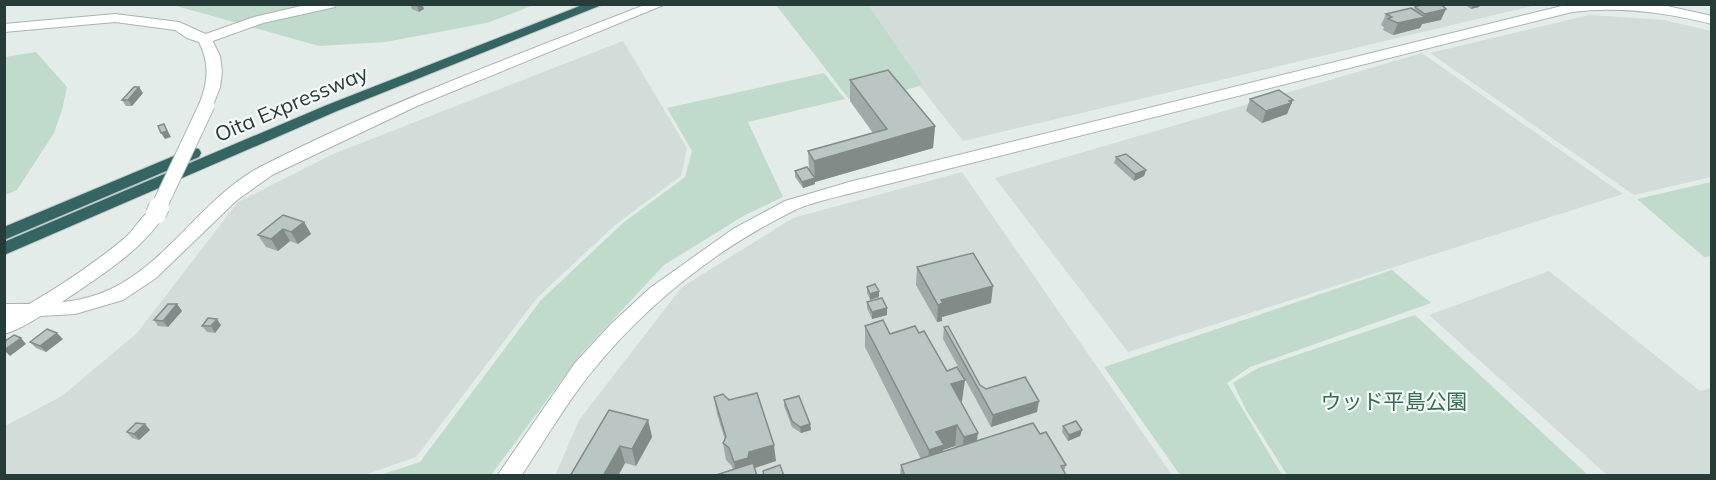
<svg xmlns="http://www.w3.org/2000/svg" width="1716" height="480" viewBox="0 0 1716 480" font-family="Mulish,'Noto Sans JP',sans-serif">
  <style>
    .built { fill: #d2dcd9 }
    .green { fill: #c0dbcb }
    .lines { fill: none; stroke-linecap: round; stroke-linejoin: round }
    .street-casing { stroke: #a7b4b1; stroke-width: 2 }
    .secondary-casing { stroke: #a4b6b3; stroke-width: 2 }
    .highway-casing { stroke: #c2c8c8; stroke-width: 2 }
    .street { fill: #fff; fill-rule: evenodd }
    .secondary { fill: #fff; fill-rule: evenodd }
    .highway { fill: #346563; fill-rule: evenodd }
    .secondary-bridge-far1-casing { stroke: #a4b6b3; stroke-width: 17; stroke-linecap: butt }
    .secondary-bridge-casing { stroke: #a4b6b3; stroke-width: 22; stroke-linecap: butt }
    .secondary-bridge-far1 { stroke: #fff; stroke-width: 15 }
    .secondary-bridge { stroke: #fff; stroke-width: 20 }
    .wall { fill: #a0aaa8; fill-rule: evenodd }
    .shaded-wall { fill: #828b88 }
    .building { fill: #bac6c3; stroke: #828b88; stroke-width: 1.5 }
    .labels { text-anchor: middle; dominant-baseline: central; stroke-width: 4.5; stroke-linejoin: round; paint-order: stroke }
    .street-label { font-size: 21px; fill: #253c39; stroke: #f4f9f7 }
    .park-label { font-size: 21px; fill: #346e54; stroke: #f4f9f7 }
  </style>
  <rect width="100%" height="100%" fill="#e4ecea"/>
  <path class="built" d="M856 5H1537L963 141Z
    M1589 15 1664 20 1711 31V177L1634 195 1430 53Z
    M623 41 687 148 681 176 615 225 537 298 416 457 362 476H5V426L62 396 137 333 238 202 333 154Z
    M1422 53 1623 194 1128 352 995 178Z
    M962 172 1172 475 555 476 579 420 682 287 793 218Z
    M1549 271 1700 391 1711 388V475H1607L1429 315Z"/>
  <path class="green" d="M5 4 534 5 487 23 385 42 319 46 173 5 56 6Z
    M776 5H868L923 85 902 91 849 99Z
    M36 52 67 87 62 110 54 133 17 190 5 195V57Z
    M824 73 845 99 748 122 783 197 745 215 664 265 581 354 491 475H380L420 462 541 300 623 223 685 177 692 151 667 108Z
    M1711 182V256L1704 257 1637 199Z
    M1392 270 1431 303 1250 367 1227 383 1282 475H1180L1104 367Z
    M1415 315 1588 475H1287L1246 410 1233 383 1258 368Z"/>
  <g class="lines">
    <g class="street-casing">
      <path id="street" d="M310 4H336L335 7 263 23 210 42 205 43 198 39 200 36 254 17Z
        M647 4H666L417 106 272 175 237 200 156 278 123 300 75 314 4 318V304C35 304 69 305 99 294 165 270 200 198 262 166 386 103 517 55 647 4Z"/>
    </g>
    <g class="secondary-casing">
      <path id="secondary" d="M1570 4H1658L1712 16V24C1665 12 1620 6 1572 12L852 193C833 198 812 202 795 210 717 248 644 306 590 374 565 405 544 442 521 476H497L575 363 611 324 650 288 733 229 785 201 849 182Z
        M115 14 179 22 210 36 220 56 222 72 220 87 212 108 207 110 199 105C208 82 210 64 199 42L187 38 175 30 115 22 4 32V24Z
        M156 208 162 210 165 214C141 252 98 277 62 302 44 313 25 328 4 334V318C47 295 89 268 126 237 136 228 143 212 156 208Z"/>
    </g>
    <g class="highway-casing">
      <path id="highway" d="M585 4H604L337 111 4 255V242L327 105Z
        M193 148 199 149 201 153 199 157 4 240V227Z"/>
    </g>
    <use href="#street" class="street"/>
    <use href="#secondary" class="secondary"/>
    <use href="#highway" class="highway"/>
    <g class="secondary-bridge-far1-casing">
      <path id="secondary-bridge-far1" d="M158 209 207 105"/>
    </g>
    <g class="secondary-bridge-casing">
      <path id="secondary-bridge" d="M156 214 159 207"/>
    </g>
    <use href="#secondary-bridge-far1" class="secondary-bridge-far1"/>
    <use href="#secondary-bridge" class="secondary-bridge"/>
  </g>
  <path class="wall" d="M410 4H422L424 9 419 12 412 9Z
    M1467 4 1489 5H1480L1479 7 1471 9 1467 6Z
    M1415 7 1441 20 1422 24 1420 28 1393 35 1383 30 1384 27 1381 25 1386 14 1414 10Z
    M850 80 935 126 933 148 815 182V184L803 188 795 177V171L809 169 808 151 873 133 850 101Z
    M143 93 132 106H126L122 100Z
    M1250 99 1293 100 1287 114 1262 123 1246 111Z
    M1116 157 1146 170 1144 176 1134 181 1114 163Z
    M304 222 311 234 298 244 290 241 278 251 266 247 258 235Z
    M917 267 991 303 942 317V321L937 322 916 285Z
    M867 287 879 297 870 300 867 293Z
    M867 302 887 308V315L872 319 867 308Z
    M177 304 182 311 168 327 158 326 154 320Z
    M221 325 215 333 207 332 202 326Z
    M865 326 890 334 919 333 947 371 962 401 961 402 977 441 1040 434 1066 465 1064 471 1066 476H900L901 465 921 459 865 347ZM955 446 956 448 943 452V450Z
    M944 327 980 385 986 389 1037 412 991 427 943 339Z
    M63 339 46 352 36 348 30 342Z
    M714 397 776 461 733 469 731 465 726 460 723 443 725 440 717 414Z
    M784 400 810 424 811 430 801 433 792 427 784 406Z
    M648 420 652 437 636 466 625 463 618 476H570Z
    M1063 426 1082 430 1080 436 1068 441 1062 432Z
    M150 430 139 440 132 438 127 432Z"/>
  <path class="shaded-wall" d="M420 4H422L424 9 419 12 417 6Z
    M1474 4H1480L1479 7 1471 9Z
    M1446 9 1441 20 1422 24 1420 28 1393 35 1398 23 1424 17 1425 14Z
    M139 87 143 93 132 106 128 100Z
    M1293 100 1287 114 1262 123 1266 111Z
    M164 124 171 137 165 139 161 133Z
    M935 126 933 148 815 182 814 161Z
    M1146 170 1144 176 1134 181 1135 174Z
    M815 178V184L803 188 802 182Z
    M304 222 311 234 298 244 291 232Z
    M283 229 290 241 278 251 271 239Z
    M993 286 991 303 942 317V321L937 322 938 305 941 300Z
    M879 291V297L870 300V294Z
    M177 304 182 311 168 327 163 321Z
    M887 308V315L872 319V312Z
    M217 319 221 325 215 333 211 326Z
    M57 333 63 339 46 352 40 346Z
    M21 338 26 344 10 356 4 350Z
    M965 380 962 401 948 406 951 384Z
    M1039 401 1037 412 991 427 993 415Z
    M648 420 652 437 636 466 632 449Z
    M145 424 150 430 139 440 134 434Z
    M810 424 811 430 801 433 800 427Z
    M957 425 955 446 943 450 941 466 927 471 929 450 936 432Z
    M1082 430 1080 436 1068 441 1069 435Z
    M978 433 975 454 961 458 964 437Z
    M774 445 776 461 752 469 736 476 734 462 749 452Z
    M620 446 625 463 618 476H603Z"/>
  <path class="building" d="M1424 4H1441L1446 9 1425 14 1415 7Z
    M1411 8 1425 17 1398 23 1388 19 1392 17 1386 14Z
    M888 70 935 126 814 161 808 151 887 129 850 80Z
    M134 87H139L128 100H122Z
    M1279 90 1293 100 1289 101 1291 103 1266 111 1250 99Z
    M164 124 167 131 161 133 158 126Z
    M1126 154 1146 170 1135 174 1116 157Z
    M807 167 815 178 802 182 795 171Z
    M283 215 304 222 291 232 283 229 271 239 258 235Z
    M973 253 993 286 941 300 943 303 938 305 917 267Z
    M875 284 879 291 870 294 867 287Z
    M882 298 887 308 872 312 867 302Z
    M168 304H177L163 321 154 320Z
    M208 318 217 319 211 326H202Z
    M883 320 890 334 915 326 919 333 924 331 947 371 957 367 965 380 951 384 978 433 964 437 957 425 936 432 944 445 929 450 865 326Z
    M948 326 980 385 986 389 1025 377 1039 401 993 415 944 327Z
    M47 329 57 333 40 346 30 342Z
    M14 335 21 338 4 350V342Z
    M757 393 774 445 749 452 748 458 734 462 729 448 723 443 726 437 714 397 723 394 729 400Z
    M799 396 810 424 800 427 792 421 784 400Z
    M609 410 648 420 632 449 620 446 603 476H570Z
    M1076 421 1082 430 1069 435 1063 426Z
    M136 423 145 424 134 434 127 432Z
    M1033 423 1040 434 1046 432 1066 465 1061 466 1066 475 905 476 901 465Z
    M753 463 757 476H713Z
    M780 465 784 476H764L763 471Z"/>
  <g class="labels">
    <g class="street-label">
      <text transform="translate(291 103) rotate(-23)">Oita Expressway</text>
    </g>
    <g class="park-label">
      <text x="1394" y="401">ウッド平島公園</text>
    </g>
  </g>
  <rect width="1716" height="480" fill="none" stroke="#253c39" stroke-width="12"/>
</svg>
